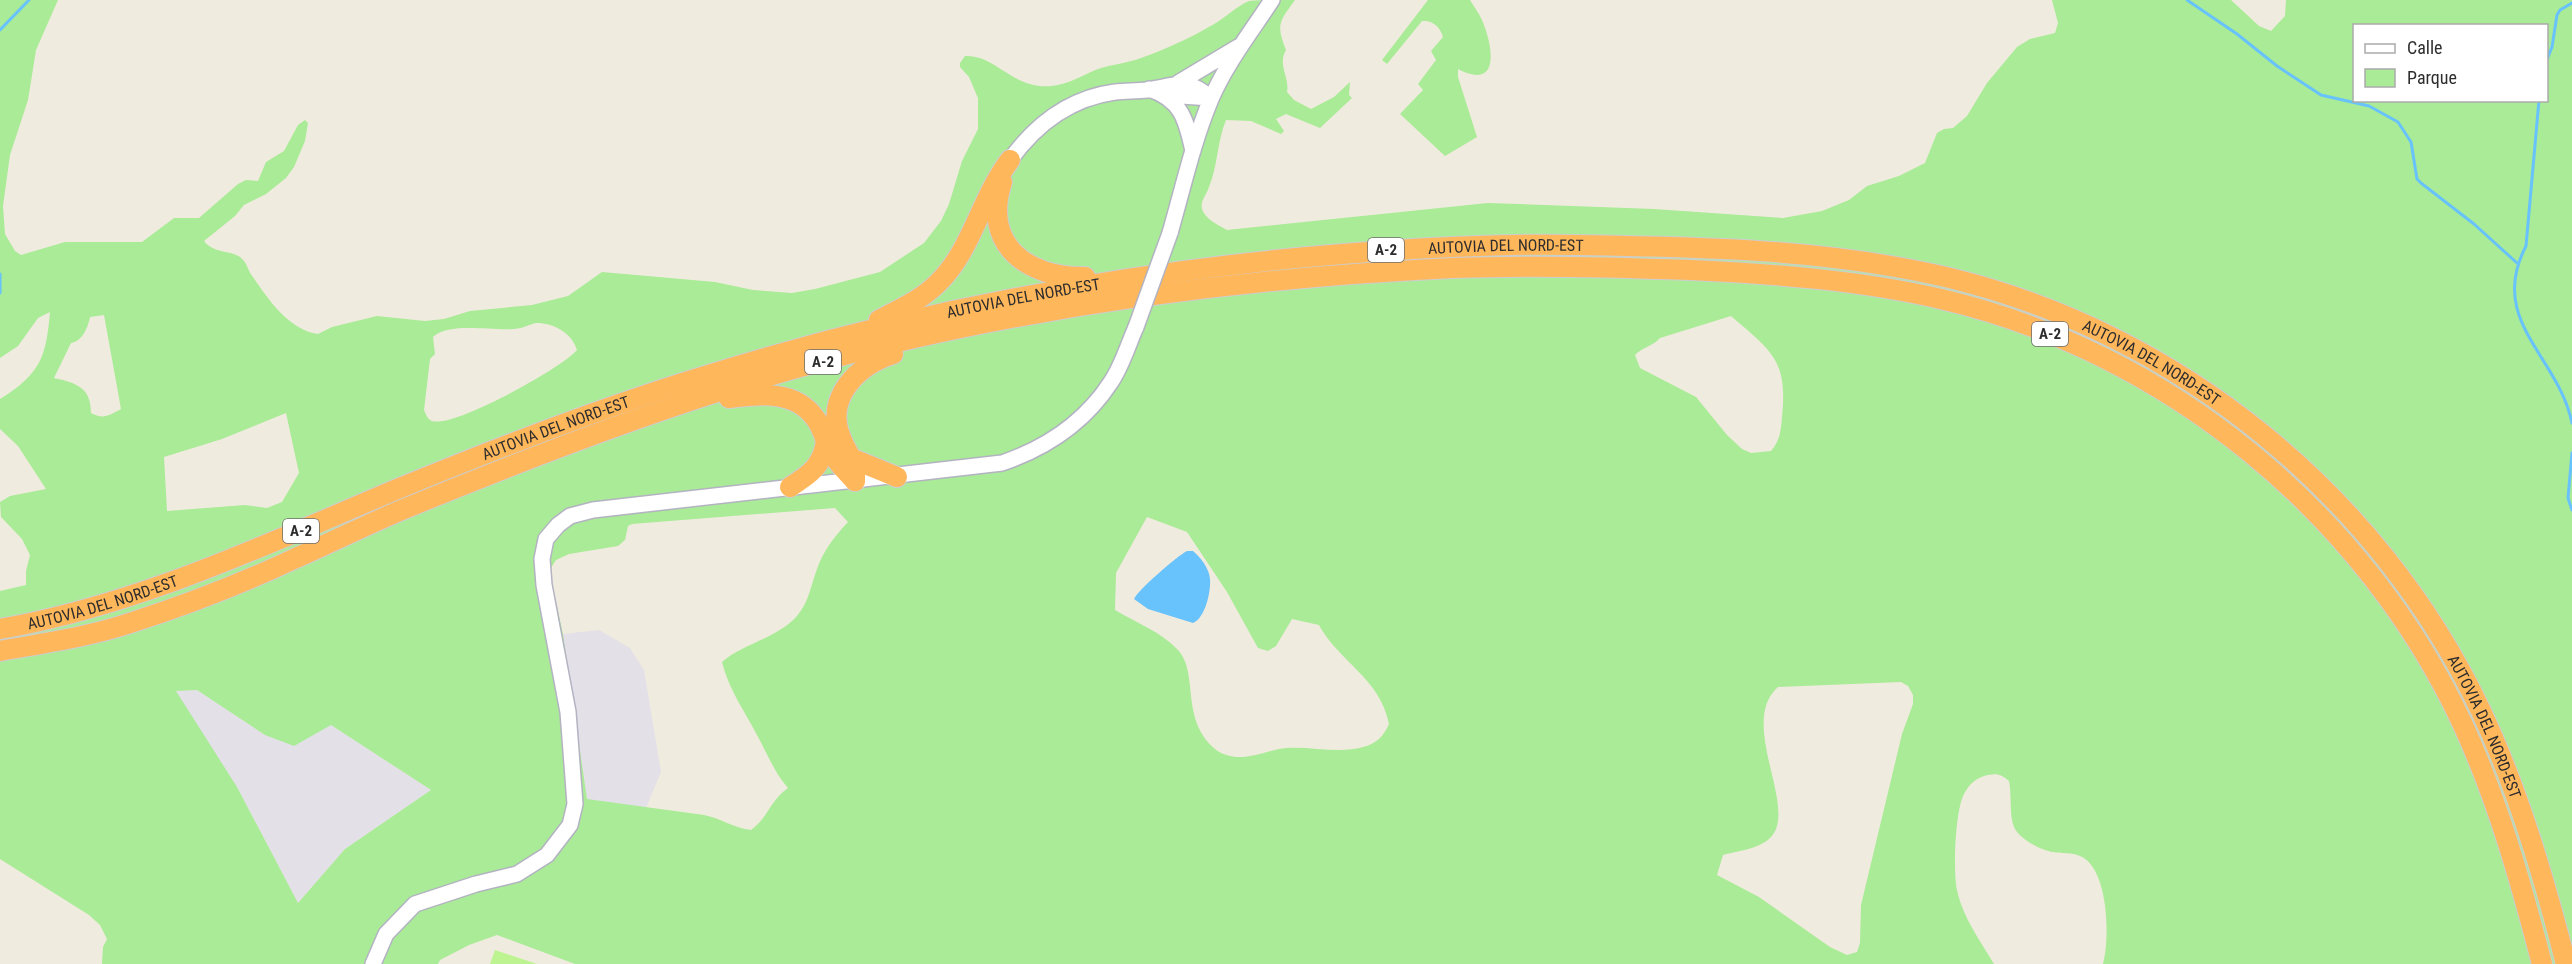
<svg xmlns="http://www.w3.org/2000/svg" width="2572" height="964" viewBox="0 0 2572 964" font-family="'Roboto Condensed',sans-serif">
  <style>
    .industrial { fill: #e3e0e8 }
    .green { fill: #a9eb96; fill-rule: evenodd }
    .pitch { fill: #bdf491 }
    .water { fill: #68c2fb }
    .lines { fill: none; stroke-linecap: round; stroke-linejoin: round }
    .stream { stroke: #68c2fb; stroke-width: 3 }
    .secondary-casing { stroke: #b3b3c2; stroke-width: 18 }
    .highway-casing { stroke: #cdcdcd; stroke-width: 22 }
    .secondary { stroke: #fff; stroke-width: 15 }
    .highway { stroke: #ffb75b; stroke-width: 20 }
    .secondary-bridge-casing { stroke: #b3b3c2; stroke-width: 18; stroke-linecap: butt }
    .secondary-bridge { stroke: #fff; stroke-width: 15 }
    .labels { text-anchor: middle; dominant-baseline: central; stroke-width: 5; stroke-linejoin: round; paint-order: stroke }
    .shield { fill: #fff; stroke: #6c6c6c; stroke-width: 1.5 }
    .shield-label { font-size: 15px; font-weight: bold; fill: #2d2d2d }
    .street-label { font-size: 16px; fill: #2d2d2d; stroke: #fff }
  </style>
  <rect width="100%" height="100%" fill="#f0ebdf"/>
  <path class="industrial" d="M599 630 630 648 644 670 661 772 646 808 587 800 563 634Z
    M197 690 265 735 331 725 431 790 345 849 298 903 237 787 175 691Z"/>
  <path class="green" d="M0 0H58L36 50 28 100 10 155 3 206 5 234 15 251 21 255 65 242H142L174 218H199L238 184 246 180 258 181 266 162 284 151 298 125 305 120 308 123 305 141 294 167 286 178 266 194 244 205 235 216 204 241C216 256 234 248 244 261 248 266 249 273 253 277 268 299 289 330 318 334L332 327 377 316 425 321 444 319 470 311 532 305 568 296 602 272 715 282 753 290 792 293 815 289 880 272 924 243 941 221 949 204 962 161 978 129V98L969 77 960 67V63L965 56C997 54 1015 94 1058 85 1074 82 1086 73 1101 68 1114 64 1128 63 1141 58 1163 50 1186 40 1207 28 1222 21 1235 7 1249 1 1258 0 1284 0 1295 0 1279 22 1276 24 1286 50 1277 65 1290 77 1287 92L1294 100 1311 109 1334 97 1350 82 1349 95 1352 98 1320 128 1286 114 1276 119 1284 131 1281 134 1251 121 1226 120C1217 142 1218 165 1209 187 1207 194 1200 201 1202 209 1205 219 1218 225 1227 230L1488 203 1654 209 1783 218 1822 211 1849 200 1867 186 1899 176 1925 163 1937 133 1944 129 1953 128 1967 116 1987 83 2017 47 2030 39 2055 33 2058 23 2052 0H2231L2259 26 2271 31 2285 16 2286 0H2572V964H2103C2110 939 2109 868 2080 856 2072 852 2061 854 2053 852 2041 850 2019 839 2014 827 2009 814 2012 796 2009 781 2002 775 1998 773 1988 775 1977 777 1969 784 1964 794 1955 811 1953 871 1957 890 1963 918 1980 940 1994 964H575L497 935 469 945 440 960 438 964H102L103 947 107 939 100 925 89 915 0 859V591L26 585V571L30 555 22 539 1 517 0 502 10 496 46 489 18 446 0 429V399C40 374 46 358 50 312L38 318 18 346 0 358ZM2354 26H2546V100H2354ZM104 315 121 409C110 415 103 420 91 413 91 387 76 383 54 378L71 343C83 341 88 327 90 317ZM1731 316C1771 351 1788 359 1782 417 1781 430 1780 441 1771 451L1751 453 1742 449 1727 435 1696 397 1640 368 1635 355C1643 347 1653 346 1660 338ZM536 323C554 323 572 333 577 350 562 368 454 428 432 421 427 419 426 414 424 410L430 359 435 354 433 337C448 322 493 331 513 329 521 329 528 325 536 323ZM286 413 299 473 282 502 267 508 245 505 167 511 164 457 222 439ZM835 508 848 522C835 536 823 551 817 569 811 585 809 602 797 616 776 639 744 643 722 662 729 690 744 710 757 735 767 753 774 772 788 788 769 802 768 818 751 830 734 828 720 818 704 815L587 799 563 634 549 571 556 560 569 554 618 546 625 540 628 526 632 524ZM1147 517 1187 532 1227 592 1258 648 1268 651 1276 646 1292 619 1319 625C1339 662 1380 678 1389 724 1384 736 1376 744 1363 747 1339 754 1311 746 1286 748 1269 750 1253 758 1236 757 1228 756 1221 754 1215 749 1179 718 1200 672 1177 649 1161 632 1135 622 1115 610L1116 573ZM1901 682 1908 686 1913 695V704L1902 734 1861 905 1860 943 1857 952 1847 955 1830 947 1759 897 1717 875 1723 855C1737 851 1759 849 1770 838 1800 810 1737 723 1778 687ZM197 690 265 735 294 746 331 725 431 790 345 849 298 903 237 787 176 691Z
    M1428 0H1470C1474 7 1479 13 1482 20 1493 46 1501 91 1458 69V77L1477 137 1445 156 1400 114 1423 90 1418 84 1436 60 1431 51 1443 37C1440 26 1432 20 1422 21L1387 64 1382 60Z"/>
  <path class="pitch" d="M495 950 537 964H490Z"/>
  <path class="water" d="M1187 551H1193C1201 558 1209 568 1210 579 1211 592 1205 618 1193 623L1148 609 1134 599C1137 591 1177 556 1187 551Z"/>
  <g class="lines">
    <path class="stream" d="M2187 0 2237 34 2277 66 2321 95 2369 106 2398 122 2411 142 2417 179 2421 183 2474 224 2517 263
      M0 30 29 0
      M2546 62 2552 47 2557 15 2560 10 2572 3
      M2539 100 2526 246C2487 321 2558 355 2572 423
      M0 274V293
      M2572 453 2568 498 2572 510"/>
    <g class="secondary-casing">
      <path id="secondary" d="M1178 83 1238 47
        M1149 89C1182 100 1186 120 1193 151
        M1166 95 1211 98
        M1010 160C1036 124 1071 98 1115 92 1126 91 1137 91 1147 90 1176 86 1186 76 1211 98
        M1170 233C1183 188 1193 142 1211 99 1226 64 1251 32 1272 0
        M373 964 386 934 415 904 476 884 517 874 547 855 570 825 575 804 568 712 544 585 542 559 546 539 558 525 570 516 593 510 1002 463C1046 448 1085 422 1111 382 1122 366 1128 345 1136 327"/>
    </g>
    <g class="highway-casing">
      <g id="highway">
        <path d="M1002 182C982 245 1027 278 1085 277"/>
        <path d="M879 320C900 309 921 300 938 283 972 250 981 198 1010 160"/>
        <path d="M729 398C760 394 795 390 815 418 823 428 825 441 831 452 837 463 847 472 855 481"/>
        <path d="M853 459 897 477"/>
        <path d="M855 481C856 459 848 456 841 438 824 398 858 365 893 354"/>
        <path d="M790 487C809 475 823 466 826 441"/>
        <path id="s1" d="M0 629C138 605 267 544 395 490 497 448 600 408 705 376 901 315 1103 276 1307 257 1397 249 1487 243 1577 245 1701 247 1828 249 1950 278 2179 334 2378 495 2480 709 2518 789 2544 878 2566 964"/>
        <path d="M0 651C44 643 88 637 130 623 186 605 243 583 296 558 332 542 368 524 404 509 518 462 634 417 752 381 979 312 1217 279 1453 268 1532 265 1611 267 1691 270 1774 274 1859 280 1941 299 2168 352 2365 514 2463 725 2498 801 2521 883 2542 964"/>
      </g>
    </g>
    <use href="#secondary" class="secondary"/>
    <use href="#highway" class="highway"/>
    <g class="secondary-bridge-casing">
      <path id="secondary-bridge" d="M1136 327 1170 233"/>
    </g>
    <use href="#secondary-bridge" class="secondary-bridge"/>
  </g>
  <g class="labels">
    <g class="shield">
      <rect x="1368" y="238" width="36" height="24" rx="4.5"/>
      <rect x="2032" y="322" width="36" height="24" rx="4.5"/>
      <rect x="805" y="350" width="36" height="24" rx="4.5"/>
      <rect x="283" y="519" width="36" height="24" rx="4.5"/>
    </g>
    <g class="shield-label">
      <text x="1386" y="250">A-2</text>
      <text x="2050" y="334">A-2</text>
      <text x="823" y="362">A-2</text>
      <text x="301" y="531">A-2</text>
    </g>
    <g class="street-label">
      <text stroke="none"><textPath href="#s1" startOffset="1564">AUTOVIA DEL NORD-EST</textPath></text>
      <text stroke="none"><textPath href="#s1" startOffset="1078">AUTOVIA DEL NORD-EST</textPath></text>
      <text stroke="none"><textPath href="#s1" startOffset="2230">AUTOVIA DEL NORD-EST</textPath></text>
      <text stroke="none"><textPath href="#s1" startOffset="592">AUTOVIA DEL NORD-EST</textPath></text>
      <text stroke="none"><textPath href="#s1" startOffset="106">AUTOVIA DEL NORD-EST</textPath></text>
      <text stroke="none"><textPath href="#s1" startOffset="2734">AUTOVIA DEL NORD-EST</textPath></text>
    </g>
  </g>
  <rect x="2353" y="24" width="195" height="78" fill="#ffffff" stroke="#ababab" stroke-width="1.5"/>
  <rect x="2365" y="44" width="30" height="9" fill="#ffffff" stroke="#ababab" stroke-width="1.5"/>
  <text x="2407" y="54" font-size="18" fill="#2d2d2d">Calle</text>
  <rect x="2365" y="69" width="30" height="18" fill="#a9eb96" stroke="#ababab" stroke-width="1.5"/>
  <text x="2407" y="84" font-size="18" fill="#2d2d2d">Parque</text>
</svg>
